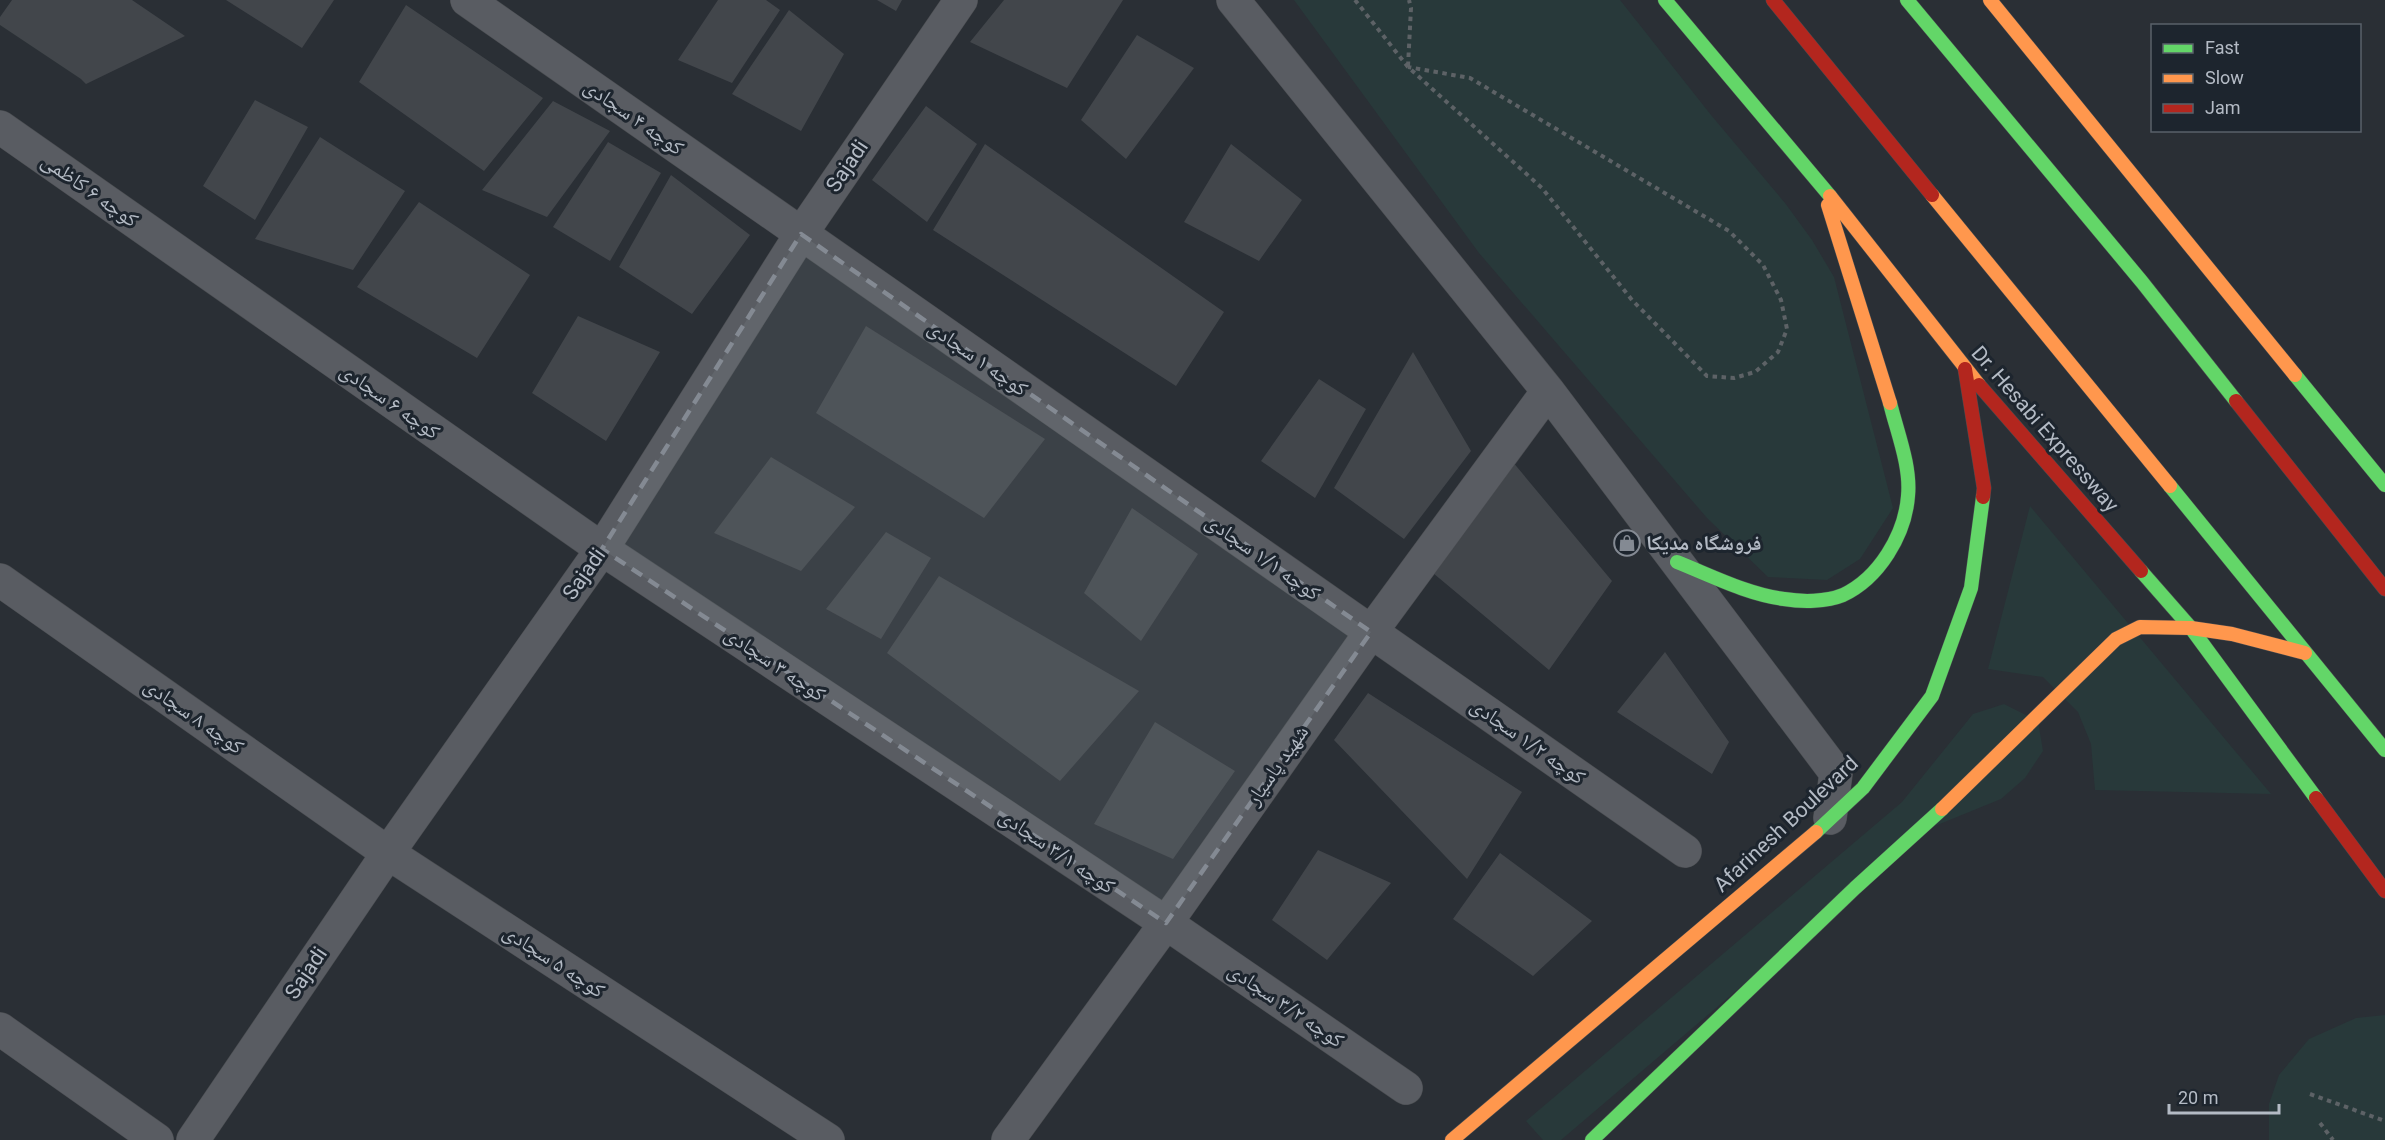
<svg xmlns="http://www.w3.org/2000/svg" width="2385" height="1140" viewBox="0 0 2385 1140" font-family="Roboto,'Noto Naskh Arabic',sans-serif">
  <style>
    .green { fill: #28393a }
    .building { fill: #42464b }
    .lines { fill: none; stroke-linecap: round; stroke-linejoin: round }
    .street-casing { stroke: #484b4f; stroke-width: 34 }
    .fast-casing { stroke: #484b4f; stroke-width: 15 }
    .slow-casing { stroke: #484b4f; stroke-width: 15 }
    .jam-casing { stroke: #484b4f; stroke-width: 15 }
    .path { stroke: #5d6266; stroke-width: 4; stroke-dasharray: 4.5 4.5; stroke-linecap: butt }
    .street { stroke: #595c62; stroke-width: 33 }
    .fast { stroke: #63d668; stroke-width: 14 }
    .slow { stroke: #ff974d; stroke-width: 14 }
    .jam { stroke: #b3261e; stroke-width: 14 }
    .marked { fill: #848a93; fill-opacity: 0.2; stroke: #848a93; stroke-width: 4.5; stroke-dasharray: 12 8; stroke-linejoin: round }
    .labels { text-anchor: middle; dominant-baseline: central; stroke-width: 6; stroke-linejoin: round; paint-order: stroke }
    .street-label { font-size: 21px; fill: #b4bbc5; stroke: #1d252e }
    .poi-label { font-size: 21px; font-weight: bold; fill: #b4bbc5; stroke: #1d252e; text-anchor: start }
  </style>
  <rect width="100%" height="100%" fill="#2a2f35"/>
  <path class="green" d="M1294 0H1620L1711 115 1785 203 1812 240 1834 277 1893 508 1860 559 1827 580 1768 577 1707 518 1479 253Z
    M2030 506 2271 794 2095 790 2091 744 2078 712 2043 677 1988 669Z
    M2004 704 2038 721 2043 751 2025 778 2001 799 1925 830 1561 1140H1543L1526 1121 1902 802 1973 714Z
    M2385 1015V1140H2269V1104L2279 1075 2309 1039 2356 1018Z"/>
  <path class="building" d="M12 0H132L185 36 86 84 81 79 0 25V17Z
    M226 0H334L302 48Z
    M718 0H766L780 10 732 83 678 60Z
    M877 0H902L896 11Z
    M1004 0H1123L1067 88 970 42Z
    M406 5 543 98 484 171 359 82Z
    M789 10 844 54 801 131 732 94Z
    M1137 35 1194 68 1126 159 1081 120Z
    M255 100 308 127 255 220 203 186Z
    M553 101 610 131 547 217 482 190Z
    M926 106 977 144 927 222 872 180Z
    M320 137 405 191 353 270 255 239Z
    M608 142 661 173 610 261 553 227Z
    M985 144 1224 312 1176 386 933 230Z
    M1231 144 1302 200 1259 261 1184 222Z
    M671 175 750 235 692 314 619 267Z
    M419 202 530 275 477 358 357 287Z
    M578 316 660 352 606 441 532 393Z
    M866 326 1045 439 984 518 816 413Z
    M1413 352 1471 451 1404 539 1334 488Z
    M1319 379 1366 409 1315 498 1261 461Z
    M771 457 855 507 801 571 714 533Z
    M1512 461 1612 581 1549 670 1427 568Z
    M1132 508 1198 554 1141 641 1084 593Z
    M886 532 931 558 881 639 826 609Z
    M939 576 1139 691 1060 781 887 653Z
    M1665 652 1729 742 1712 774 1617 712Z
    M1368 693 1522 792 1467 879 1334 740Z
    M1155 722 1235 771 1173 859 1094 824Z
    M1318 850 1391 883 1327 960 1272 920Z
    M1500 853 1592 921 1533 976 1453 919Z"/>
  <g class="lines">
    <g class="street-casing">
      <path id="street" d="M467 0 1685 851
        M1233 0 1548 391 1836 773 1830 818
        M0 127 602 549 1166 923 1406 1088
        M0 580 388 853 828 1140
        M0 1029 157 1140
        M193 1140 388 853 602 549 801 234 961 0
        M1008 1140 1166 923 1371 632 1548 391"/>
    </g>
    <g class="fast-casing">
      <path id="fast" d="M1665 0 1830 196
        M1907 0 2142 282 2236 401
        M2295 375 2385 485
        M2170 486 2385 750
        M1677 562C1712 576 1747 594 1784 599 1802 602 1826 602 1843 595 1879 578 1905 535 1908 496 1911 466 1897 432 1890 403
        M2141 571 2191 628 2316 798
        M1816 832 1863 788 1932 696 1971 588 1983 497
        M1592 1140 1855 888 1942 809"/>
    </g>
    <g class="slow-casing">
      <path id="slow" d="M1990 0 2295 375
        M1932 195 2170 486
        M1830 196 1979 385
        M1828 205 1890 403
        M1942 809 2116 639 2140 627 2191 628 2232 634 2305 653
        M1452 1140 1816 832"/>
    </g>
    <g class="jam-casing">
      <path id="jam" d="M1773 0 1932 195
        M1965 369 1984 488 1983 497
        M1979 385 2141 571
        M2236 401 2385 589
        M2316 798 2385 891"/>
    </g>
    <path class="path" d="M1355 0 1408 67 1542 188 1632 300 1707 376 1734 378 1755 372 1778 352 1787 329 1781 300 1763 265 1729 231 1470 78 1408 67
      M1408 66 1411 8 1409 0
      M2310 1094 2385 1121
      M2320 1123 2333 1140"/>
    <use href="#street" class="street"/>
    <use href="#fast" class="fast"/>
    <use href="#slow" class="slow"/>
    <use href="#jam" class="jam"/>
  </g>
  <path class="marked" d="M801 234 1371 632 1166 923 602 549Z"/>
  <defs>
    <g id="shop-ring" transform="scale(1.35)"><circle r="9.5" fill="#1d252e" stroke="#848a93" stroke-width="1.5"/><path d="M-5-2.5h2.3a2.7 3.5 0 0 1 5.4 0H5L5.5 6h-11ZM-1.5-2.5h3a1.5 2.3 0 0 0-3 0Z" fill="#848a93"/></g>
  </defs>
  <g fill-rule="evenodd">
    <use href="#shop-ring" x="1627" y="543"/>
  </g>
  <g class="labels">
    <g class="street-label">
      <text transform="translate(634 117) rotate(35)">کوچه ۴ سجادی</text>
      <text transform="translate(847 166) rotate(-56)">Sajadi</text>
      <text transform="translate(90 190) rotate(35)">کوچه ۶ کاظمی</text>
      <text transform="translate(978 358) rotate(35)">کوچه ۱ سجادی</text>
      <text transform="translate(390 401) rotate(35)">کوچه ۶ سجادی</text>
      <text transform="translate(2045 429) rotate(49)">Dr. Hesabi Expressway</text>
      <text transform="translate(1263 557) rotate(35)">کوچه ۱/۱ سجادی</text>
      <text transform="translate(584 574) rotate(-55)">Sajadi</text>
      <text transform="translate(775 664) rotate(34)">کوچه ۳ سجادی</text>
      <text transform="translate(194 716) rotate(35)">کوچه ۸ سجادی</text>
      <text transform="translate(1528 741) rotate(35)">کوچه ۱/۲ سجادی</text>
      <text transform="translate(1277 765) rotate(-55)">شهید پاسیار</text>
      <text transform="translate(1786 824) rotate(-43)">Afarinesh Boulevard</text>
      <text transform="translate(1057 851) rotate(34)">کوچه ۳/۱ سجادی</text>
      <text transform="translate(554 961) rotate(33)">کوچه ۵ سجادی</text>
      <text transform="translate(306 973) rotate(-56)">Sajadi</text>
      <text transform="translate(1286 1005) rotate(34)">کوچه ۳/۲ سجادی</text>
    </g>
    <g class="poi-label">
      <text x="1646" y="543">فروشگاه مدیکا</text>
    </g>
  </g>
  <rect x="2151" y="24" width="210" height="108" fill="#1d252e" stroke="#59616a" stroke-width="1.5"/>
  <rect x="2163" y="44" width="30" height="9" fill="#63d668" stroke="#59616a" stroke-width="1.5"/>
  <text x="2205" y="54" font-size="18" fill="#b4bbc5">Fast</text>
  <rect x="2163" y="74" width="30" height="9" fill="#ff974d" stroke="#59616a" stroke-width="1.5"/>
  <text x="2205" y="84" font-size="18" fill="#b4bbc5">Slow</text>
  <rect x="2163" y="104" width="30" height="9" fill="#b3261e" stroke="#59616a" stroke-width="1.5"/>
  <text x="2205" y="114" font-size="18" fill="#b4bbc5">Jam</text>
  <path d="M2169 1104v9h110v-9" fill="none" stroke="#b4bbc5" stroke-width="3"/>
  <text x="2178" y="1104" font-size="18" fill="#b4bbc5" stroke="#1d252e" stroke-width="4.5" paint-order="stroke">20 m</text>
</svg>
